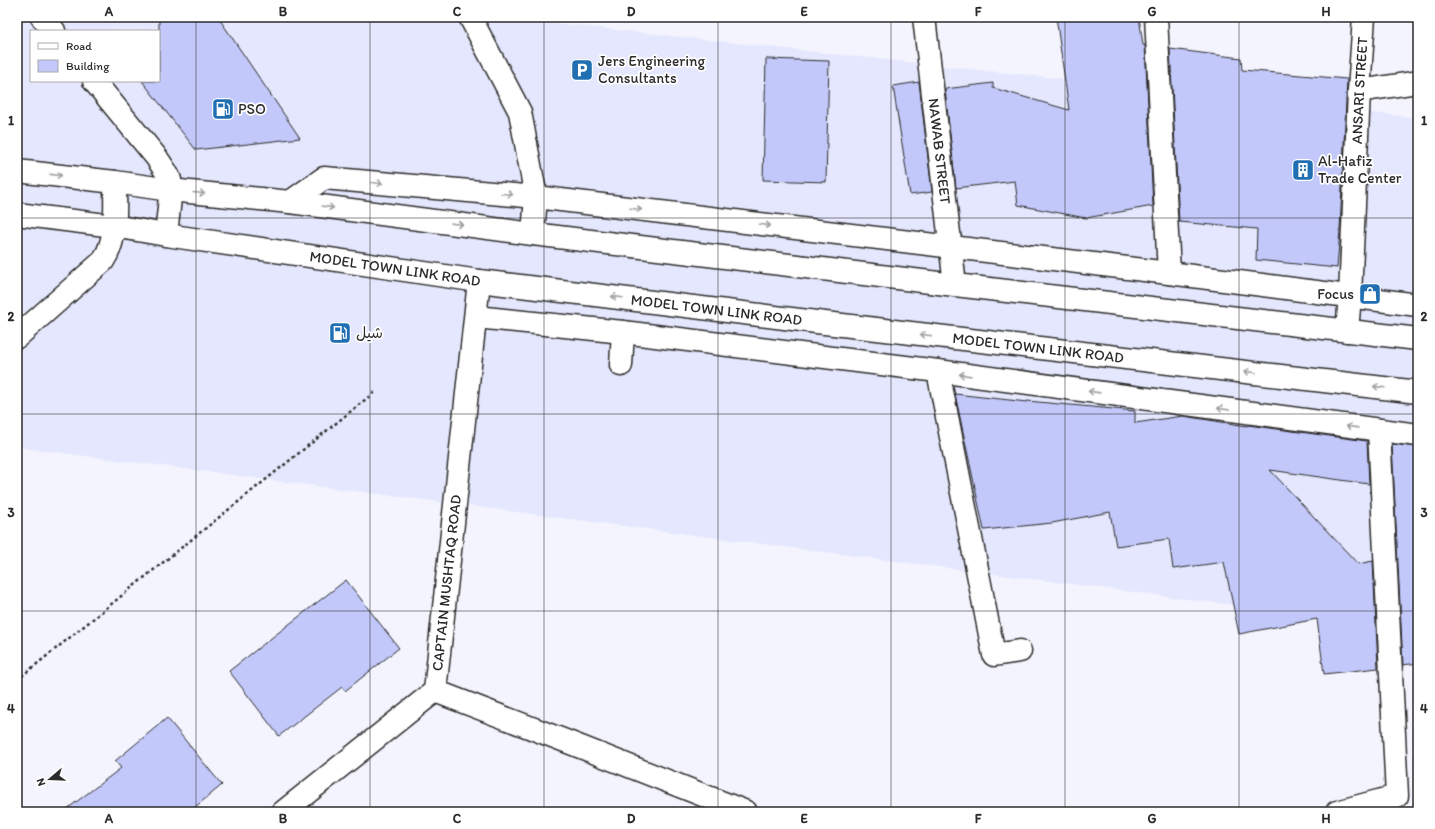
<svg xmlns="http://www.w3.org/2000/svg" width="1435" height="829" viewBox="0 0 1435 829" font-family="Itim,'Playpen Sans Arabic',sans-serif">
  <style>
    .built { fill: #e4e7fd; fill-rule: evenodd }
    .building { fill: #c2c8fa; stroke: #2b2b2b }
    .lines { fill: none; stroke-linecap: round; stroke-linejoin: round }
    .minor-casing { stroke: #2b2b2b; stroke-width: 25 }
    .tertiary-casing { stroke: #2b2b2b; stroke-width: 25 }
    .secondary-casing { stroke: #2b2b2b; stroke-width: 25 }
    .path { stroke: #2b2b2b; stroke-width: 2.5; stroke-dasharray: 3 3; stroke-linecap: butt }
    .minor { stroke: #fff; stroke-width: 22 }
    .tertiary { stroke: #fff; stroke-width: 22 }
    .secondary { stroke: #fff; stroke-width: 22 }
    .oneway { stroke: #a0a0a0 }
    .grid { fill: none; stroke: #2b2b2b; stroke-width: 1; stroke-opacity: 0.55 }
    .labels { text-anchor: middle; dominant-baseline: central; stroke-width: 3.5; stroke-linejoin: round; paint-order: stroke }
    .poi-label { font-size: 15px; fill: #2b2b2b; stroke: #fff; text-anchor: start }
    .street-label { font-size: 15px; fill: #2b2b2b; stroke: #fff }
    .neatline { fill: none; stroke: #2b2b2b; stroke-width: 1.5 }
    .grid-label { font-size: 13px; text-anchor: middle; font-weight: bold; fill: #2b2b2b }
  </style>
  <rect width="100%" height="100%" fill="#f3f4fe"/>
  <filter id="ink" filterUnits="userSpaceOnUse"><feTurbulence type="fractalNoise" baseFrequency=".025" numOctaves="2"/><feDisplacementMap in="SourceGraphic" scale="8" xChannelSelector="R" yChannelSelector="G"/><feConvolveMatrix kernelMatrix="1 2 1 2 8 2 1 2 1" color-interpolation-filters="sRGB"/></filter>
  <g filter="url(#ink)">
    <path class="built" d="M17 17H498L1418 118V629L17 447ZM31 31H159V81H31Z"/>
    <path class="building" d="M159 17H218L300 138 196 150 142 81H159Z
      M1056 17H1139L1143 45H1145L1153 206 1086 218 1018 205 1015 181 956 188 945 89 993 83V88L1069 110Z
      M1170 49 1241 58 1242 70 1347 79 1340 230 1337 268 1256 260 1257 229 1179 222Z
      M766 59 829 61 826 182 763 180Z
      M919 82 932 192 910 195 893 86Z
      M955 394 1027 402V401L1135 411V423L1183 416 1247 426V425L1367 441 1369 484 1270 470 1358 564 1373 561 1378 668 1324 674 1317 619 1239 634 1224 562 1173 569 1169 539 1116 546 1110 512 1052 523 984 530Z
      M1392 444 1418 447V663L1403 665Z
      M346 580 399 648 345 691 342 687 279 736 229 671Z
      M167 718 222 785 189 812H63L121 768 115 761Z"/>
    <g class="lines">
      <g class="minor-casing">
        <g id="minor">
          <path d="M470 17 520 112 536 197 533 234"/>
          <path id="s1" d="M924 17 955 285"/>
          <path d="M1156 17 1169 273"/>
          <path d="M1359 91 1418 82"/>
          <path d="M290 202 324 178 536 197 1169 273 1418 305"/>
          <path d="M476 317 623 332 938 371 1418 435"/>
          <path id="s2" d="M1347 331 1350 296 1359 91 1364 17"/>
          <path d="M17 337 103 261C118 239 115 207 115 182"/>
          <path d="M621 365 623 332"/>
          <path d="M938 371 994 655 1020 651"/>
          <path d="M435 691 568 742 746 812"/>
          <path id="s3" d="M283 812 435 691 479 281"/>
          <path d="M1337 812 1397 796 1379 430"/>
        </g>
      </g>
      <g class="tertiary-casing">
        <path id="tertiary" d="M42 17 54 31
          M94 81 157 158C161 165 168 173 170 180 172 192 167 221 166 235"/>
      </g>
      <g class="secondary-casing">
        <g id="secondary">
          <path d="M17 171 115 182 170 190 290 202 533 234 955 285 1418 339"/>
          <path id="s4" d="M17 214 114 226 166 235 479 281 825 323 1418 392"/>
        </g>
      </g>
      <path class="path" d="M17 680 376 391"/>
      <use href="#minor" class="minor"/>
      <use href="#tertiary" class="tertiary"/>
      <use href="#secondary" class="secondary"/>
    </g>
    <defs><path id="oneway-shaft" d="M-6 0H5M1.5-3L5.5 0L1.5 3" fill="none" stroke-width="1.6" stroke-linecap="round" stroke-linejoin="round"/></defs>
    <g class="oneway">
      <use href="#oneway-shaft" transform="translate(56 175) rotate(6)"/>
      <use href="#oneway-shaft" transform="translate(377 183) rotate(5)"/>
      <use href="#oneway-shaft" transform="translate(199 193) rotate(5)"/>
      <use href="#oneway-shaft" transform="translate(507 194) rotate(5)"/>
      <use href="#oneway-shaft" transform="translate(328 207) rotate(8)"/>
      <use href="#oneway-shaft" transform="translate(636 209) rotate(7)"/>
      <use href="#oneway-shaft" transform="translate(457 224) rotate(8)"/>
      <use href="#oneway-shaft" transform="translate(765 225) rotate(7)"/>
      <use href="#oneway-shaft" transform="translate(617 297) rotate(-173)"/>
      <use href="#oneway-shaft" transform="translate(926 335) rotate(-173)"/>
      <use href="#oneway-shaft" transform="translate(1250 372) rotate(-173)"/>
      <use href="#oneway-shaft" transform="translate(965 375) rotate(-172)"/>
      <use href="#oneway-shaft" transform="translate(1379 387) rotate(-173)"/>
      <use href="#oneway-shaft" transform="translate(1094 392) rotate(-172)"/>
      <use href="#oneway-shaft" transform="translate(1223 409) rotate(-172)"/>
      <use href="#oneway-shaft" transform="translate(1352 427) rotate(-172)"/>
    </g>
  </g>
  <path class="grid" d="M196 17V812M370 17V812M544 17V812M718 17V812M891 17V812M1065 17V812M1239 17V812M17 218H1418M17 414H1418M17 611H1418"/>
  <defs>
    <g id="parking-square" transform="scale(1.15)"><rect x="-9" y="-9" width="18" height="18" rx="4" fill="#1f6fb2" stroke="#fff"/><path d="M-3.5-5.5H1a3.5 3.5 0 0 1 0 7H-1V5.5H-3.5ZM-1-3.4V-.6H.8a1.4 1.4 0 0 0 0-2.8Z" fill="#fff"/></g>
    <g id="fuel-square" transform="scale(1.15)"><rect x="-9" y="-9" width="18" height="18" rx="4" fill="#1f6fb2" stroke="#fff"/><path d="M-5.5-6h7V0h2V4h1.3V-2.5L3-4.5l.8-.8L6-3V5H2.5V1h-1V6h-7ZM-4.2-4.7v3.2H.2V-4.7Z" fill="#fff"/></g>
    <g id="building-square" transform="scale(1.15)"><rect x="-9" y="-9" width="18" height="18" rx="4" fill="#1f6fb2" stroke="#fff"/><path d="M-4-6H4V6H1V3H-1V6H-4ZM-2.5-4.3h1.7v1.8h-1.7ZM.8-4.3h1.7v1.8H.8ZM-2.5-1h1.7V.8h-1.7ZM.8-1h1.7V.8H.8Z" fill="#fff"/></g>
    <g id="shop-square" transform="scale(1.15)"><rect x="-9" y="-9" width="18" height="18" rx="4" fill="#1f6fb2" stroke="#fff"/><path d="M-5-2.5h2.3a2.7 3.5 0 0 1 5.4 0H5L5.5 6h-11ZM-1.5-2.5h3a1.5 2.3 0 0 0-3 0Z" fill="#fff"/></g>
  </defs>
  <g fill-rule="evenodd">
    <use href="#parking-square" x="582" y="70"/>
    <use href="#fuel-square" x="223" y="109"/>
    <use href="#building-square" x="1303" y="170"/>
    <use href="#shop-square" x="1370" y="294"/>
    <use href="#fuel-square" x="340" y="333"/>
  </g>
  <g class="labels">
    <g class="poi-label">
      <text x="598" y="61">Jers Engineering<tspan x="598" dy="17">Consultants</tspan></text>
      <text x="238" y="109">PSO</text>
      <text x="1318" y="161">Al-Hafiz<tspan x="1318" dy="17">Trade Center</tspan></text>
      <text x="1354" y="294" text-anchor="end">Focus</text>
      <text x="356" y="333">شیل</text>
    </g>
    <g class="street-label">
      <text stroke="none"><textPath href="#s2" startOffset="241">ANSARI STREET</textPath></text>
      <text stroke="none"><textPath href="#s1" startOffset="135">NAWAB STREET</textPath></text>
      <text stroke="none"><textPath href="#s4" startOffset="382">MODEL TOWN LINK ROAD</textPath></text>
      <text stroke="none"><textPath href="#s4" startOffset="706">MODEL TOWN LINK ROAD</textPath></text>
      <text stroke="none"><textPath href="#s4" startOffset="1030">MODEL TOWN LINK ROAD</textPath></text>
      <text stroke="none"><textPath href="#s3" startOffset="303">CAPTAIN MUSHTAQ ROAD</textPath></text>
    </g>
  </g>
  <rect width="1435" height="829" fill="none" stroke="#fff" stroke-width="44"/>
  <rect x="30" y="30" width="130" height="52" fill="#ffffff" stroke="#aaaaaa"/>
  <rect x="38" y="43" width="20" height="6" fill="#ffffff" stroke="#aaaaaa"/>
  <text x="66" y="50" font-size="12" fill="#2b2b2b">Road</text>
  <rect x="38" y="60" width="20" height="12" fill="#c2c8fa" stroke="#aaaaaa"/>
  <text x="66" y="70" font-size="12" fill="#2b2b2b">Building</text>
  <g transform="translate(50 779) rotate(251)" stroke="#ffffff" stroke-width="3" paint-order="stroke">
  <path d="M0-3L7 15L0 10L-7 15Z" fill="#2b2b2b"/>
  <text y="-6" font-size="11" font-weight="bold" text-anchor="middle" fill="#2b2b2b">N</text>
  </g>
  <rect x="22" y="22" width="1391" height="785" class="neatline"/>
  <g class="grid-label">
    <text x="109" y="16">A</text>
    <text x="283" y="16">B</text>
    <text x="457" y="16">C</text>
    <text x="631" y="16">D</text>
    <text x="804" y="16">E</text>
    <text x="978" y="16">F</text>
    <text x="1152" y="16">G</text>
    <text x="1326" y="16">H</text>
    <text x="11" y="125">1</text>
    <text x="1424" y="125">1</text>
    <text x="11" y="321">2</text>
    <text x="1424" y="321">2</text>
    <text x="11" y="517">3</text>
    <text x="1424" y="517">3</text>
    <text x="11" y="713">4</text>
    <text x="1424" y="713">4</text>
    <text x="109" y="823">A</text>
    <text x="283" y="823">B</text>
    <text x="457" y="823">C</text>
    <text x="631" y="823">D</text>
    <text x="804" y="823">E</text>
    <text x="978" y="823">F</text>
    <text x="1152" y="823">G</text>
    <text x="1326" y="823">H</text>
  </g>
</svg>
